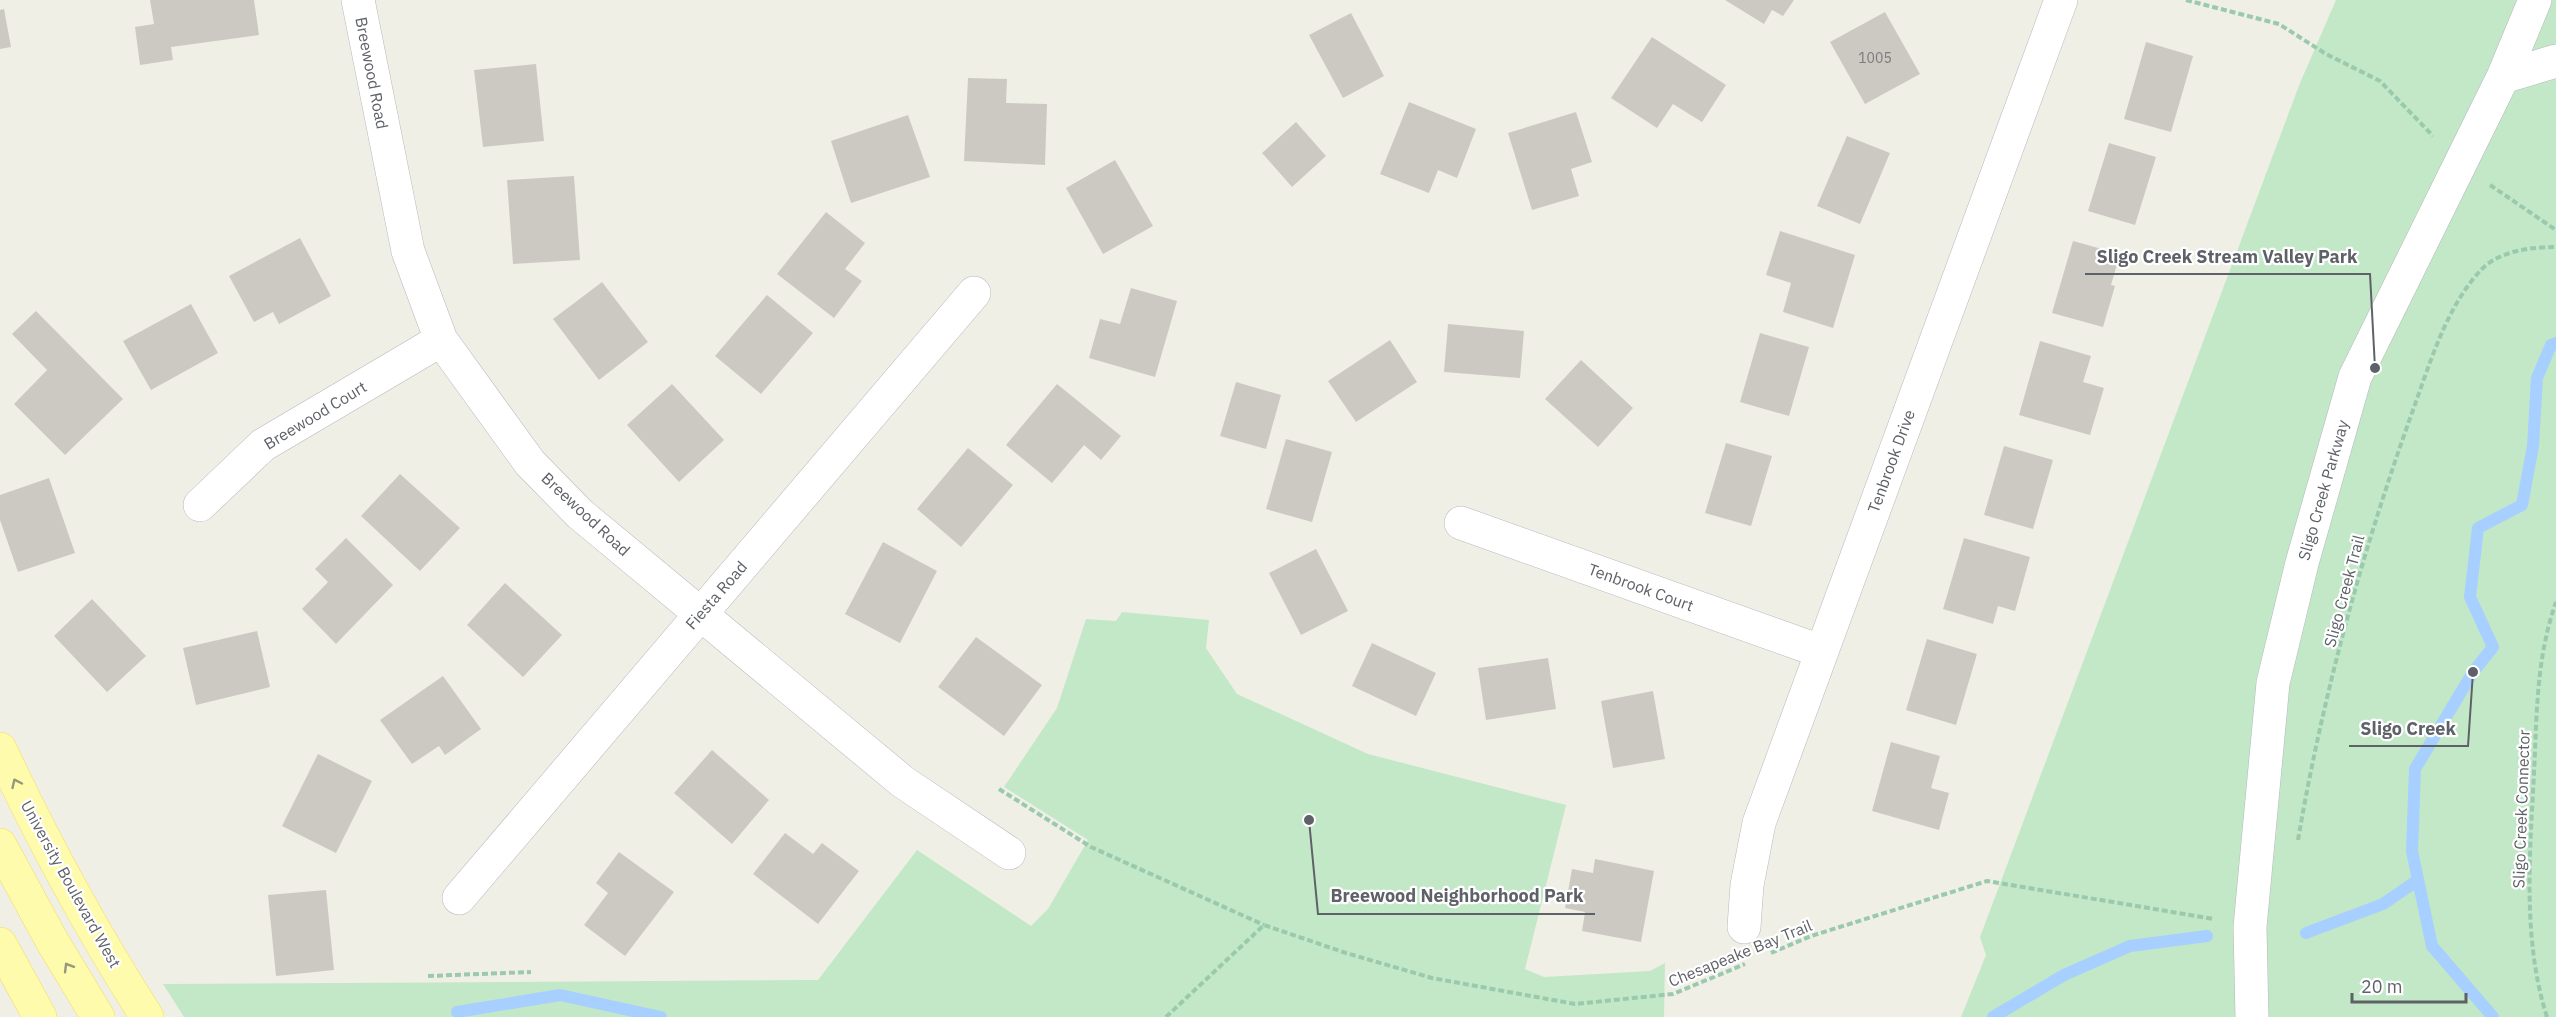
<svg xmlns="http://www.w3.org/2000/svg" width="2556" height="1017" viewBox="0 0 2556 1017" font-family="'IBM Plex Sans',sans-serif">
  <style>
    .green { fill: #c2e8c7 }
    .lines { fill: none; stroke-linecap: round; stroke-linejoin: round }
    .stream { stroke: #a7cfff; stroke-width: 12 }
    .building { fill: #ccc9c3 }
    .minor-casing { stroke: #b6b8bd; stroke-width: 34 }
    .major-casing { stroke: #f5db5b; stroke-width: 34 }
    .path { stroke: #9bc9ae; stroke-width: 4; stroke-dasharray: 6 3; stroke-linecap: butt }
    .minor { stroke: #fff; stroke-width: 33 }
    .major { stroke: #fffbac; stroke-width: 33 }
    .oneway { stroke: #96977f }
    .labels { text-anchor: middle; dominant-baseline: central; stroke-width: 4.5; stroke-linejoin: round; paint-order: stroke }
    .number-label { font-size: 14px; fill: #7a7b7e }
    .street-label { font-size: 16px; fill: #5e6167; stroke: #fff }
    .leader { fill: none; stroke: #5e6167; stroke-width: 2 }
    .callout-dot { fill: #5e6167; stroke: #fff; stroke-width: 2 }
    .callout-label { font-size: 18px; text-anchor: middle; font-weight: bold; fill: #5e6167; stroke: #fff; stroke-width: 4.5; stroke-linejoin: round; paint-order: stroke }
  </style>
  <rect width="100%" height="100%" fill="#f0efe6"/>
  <path class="green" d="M2336 0H2556V1017H1961L1986 955 1980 937 2300 83Z
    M1122 612 1209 620 1206 648 1237 694 1368 754 1566 805 1525 969 1544 977 1650 971 1665 963 1664 1017H184L163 984 818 980 917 850 1031 926 1048 909 1088 840 1004 787 1057 708 1086 619 1116 621Z"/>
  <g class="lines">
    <path class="stream" d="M2306 933 2383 904 2418 880
      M457 1012 560 995 661 1017
      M1993 1017 2064 975 2130 946 2207 936
      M2493 1017 2432 946 2412 851 2415 769 2473 672 2493 647 2470 597 2478 528 2522 505 2533 446 2537 378 2551 345 2556 343"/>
  </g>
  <path class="building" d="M150 0H254L259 35 171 47 173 60 140 65 135 27 154 24Z
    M1725 0H1794L1783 16 1772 10 1764 24Z
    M4 9 11 47 0 49V10Z
    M1885 12 1920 74 1865 104 1830 42Z
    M1351 13 1384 76 1343 98 1309 35Z
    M1652 37 1726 85 1702 122 1673 104 1657 128 1611 98Z
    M2146 42 2193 56 2171 132 2124 119Z
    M536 64 544 141 483 147 474 70Z
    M968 78 1007 79 1006 103 1047 104 1045 165 964 161Z
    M1409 102 1476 129 1457 178 1438 170 1429 193 1380 174Z
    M1576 112 1592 162 1571 169 1579 196 1532 210 1508 133Z
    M908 115 930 177 851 203 831 141Z
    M1296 122 1326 156 1292 187 1262 153Z
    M1847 136 1890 153 1860 224 1817 206Z
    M2109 143 2156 157 2135 225 2088 211Z
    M1115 160 1153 226 1103 254 1066 188Z
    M574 176 580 260 513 264 507 180Z
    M826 212 865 243 845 269 862 281 834 318 777 274Z
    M1780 231 1855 255 1833 328 1783 312 1791 283 1766 275Z
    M300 238 331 296 279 324 273 312 254 322 229 276Z
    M2073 241 2120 254 2111 285 2115 286 2103 327 2052 313Z
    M602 282 648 342 599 380 553 319Z
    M1131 288 1177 301 1155 377 1089 358 1100 319 1120 324Z
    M767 295 813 333 761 394 715 356Z
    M191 304 218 353 151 390 123 341Z
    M36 311 123 399 65 455 14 404 47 370 12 334Z
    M1448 324 1524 331 1520 378 1444 372Z
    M1760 333 1809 347 1789 416 1740 402Z
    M1390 340 1417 382 1356 422 1328 381Z
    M2040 341 2091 356 2083 382 2104 388 2090 435 2019 415Z
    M1581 360 1633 408 1598 447 1545 399Z
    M1236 382 1281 395 1266 449 1220 436Z
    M672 384 724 440 679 482 627 425Z
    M1057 384 1121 436 1101 460 1084 445 1052 483 1006 445Z
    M1286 439 1332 452 1312 522 1266 509Z
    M1726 443 1772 456 1751 526 1705 513Z
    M2004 446 2053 460 2033 529 1984 515Z
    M968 448 1013 485 961 547 917 509Z
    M400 474 460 528 420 571 361 516Z
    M49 478 75 553 18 572 0 520V495Z
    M346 538 393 585 336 644 302 609 328 582 315 569Z
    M1964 538 2030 557 2015 611 1998 606 1993 624 1943 609Z
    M883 542 937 571 900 643 845 614Z
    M1316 549 1348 611 1301 635 1269 573Z
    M505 583 562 635 523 677 467 625Z
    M92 599 146 656 107 692 54 636Z
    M257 631 270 687 196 705 183 648Z
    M976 637 1042 685 1004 736 938 687Z
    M1927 639 1977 654 1956 725 1906 710Z
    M1372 643 1436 673 1416 716 1352 686Z
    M1548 658 1556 709 1486 720 1478 668Z
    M443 676 481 729 445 755 439 746 412 764 380 720Z
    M1653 691 1665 759 1613 768 1601 701Z
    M1891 742 1940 756 1931 788 1949 793 1939 830 1872 811Z
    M712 750 769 800 732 844 674 793Z
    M318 754 372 781 336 853 282 826Z
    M785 833 813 854 822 843 859 871 818 924 753 874Z
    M619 852 674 892 625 956 584 925 608 893 596 883Z
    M1595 859 1654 871 1641 942 1582 931 1585 912 1565 908 1572 869 1593 873Z
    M326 890 334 970 276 976 268 895Z"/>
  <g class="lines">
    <g class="minor-casing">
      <path id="minor" d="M358 0 408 251 441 340 530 463 580 514 903 782 1009 853
        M2503 77 2556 61
        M200 505 263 445 441 340
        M1461 523 1820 651
        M459 898 974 293
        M1744 927 1747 885 1759 823 2061 0
        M2252 1017 2250 927 2273 683 2302 563 2355 377 2503 77 2535 0"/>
    </g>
    <g class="major-casing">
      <path id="major" d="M0 749C43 841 92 931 147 1017
        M0 845 52 941 98 1017
        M0 944 40 1017"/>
    </g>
    <path class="path" d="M2186 0 2279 24 2326 54 2380 81 2433 136
      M2490 185 2556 230
      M999 789 1091 847 1264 925
      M2298 840C2323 694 2363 549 2413 410 2430 363 2446 308 2480 271 2498 251 2530 247 2556 247
      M1771 953 1811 936 1987 881 2214 919
      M428 976 531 972
      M1166 1017 1264 925 1346 953 1432 978 1575 1004 1673 994 1745 964
      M2547 1017C2522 939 2530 853 2534 773 2537 713 2536 659 2556 602"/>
    <use href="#minor" class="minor"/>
    <use href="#major" class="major"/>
  </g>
  <defs><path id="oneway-chevron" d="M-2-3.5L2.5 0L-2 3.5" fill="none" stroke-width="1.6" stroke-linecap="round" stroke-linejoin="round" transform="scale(1.5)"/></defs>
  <g class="oneway">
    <use href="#oneway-chevron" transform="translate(16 783) rotate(-115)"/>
    <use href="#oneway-chevron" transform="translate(68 967) rotate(-121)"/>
  </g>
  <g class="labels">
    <g class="number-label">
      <text x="1875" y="58">1005</text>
    </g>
    <g class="street-label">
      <text transform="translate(372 73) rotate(79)">Breewood Road</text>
      <text transform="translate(315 415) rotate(-31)">Breewood Court</text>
      <text transform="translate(1891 461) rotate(-70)">Tenbrook Drive</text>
      <text transform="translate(2323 490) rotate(-74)">Sligo Creek Parkway</text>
      <text transform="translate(586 514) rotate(43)">Breewood Road</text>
      <text transform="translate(1641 587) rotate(20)">Tenbrook Court</text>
      <text transform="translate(2344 591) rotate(-75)">Sligo Creek Trail</text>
      <text transform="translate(716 595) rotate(-49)">Fiesta Road</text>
      <text transform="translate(2521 809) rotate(-88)">Sligo Creek Connector</text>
      <text transform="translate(71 884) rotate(61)">University Boulevard West</text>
      <text transform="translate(1740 953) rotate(-22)">Chesapeake Bay Trail</text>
    </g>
  </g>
  <path class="leader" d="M2375 368L2370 274H2085M2473 672L2468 746H2349M1309 820L1318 914H1595"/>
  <g class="callout-dot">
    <circle cx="2375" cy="368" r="6"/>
    <circle cx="2473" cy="672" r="6"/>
    <circle cx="1309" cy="820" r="6"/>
  </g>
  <g class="callout-label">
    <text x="2227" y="263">Sligo Creek Stream Valley Park</text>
    <text x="2408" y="735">Sligo Creek</text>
    <text x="1457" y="902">Breewood Neighborhood Park</text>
  </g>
  <path d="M2352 993v9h114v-9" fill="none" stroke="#5e6167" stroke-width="3"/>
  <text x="2361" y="993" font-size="18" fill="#5e6167" stroke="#ffffff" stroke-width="4.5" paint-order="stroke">20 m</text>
</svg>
